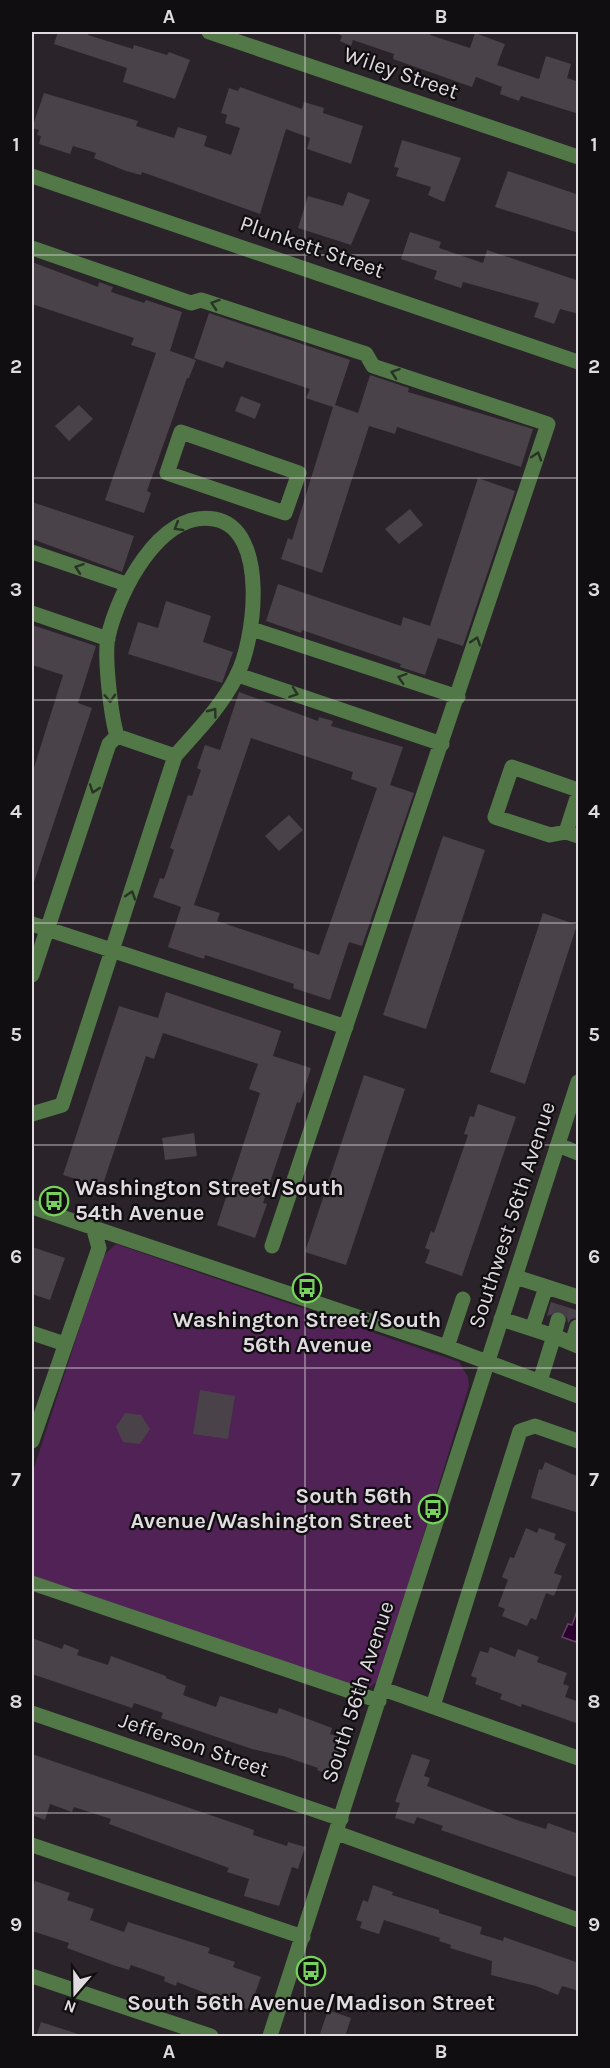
<svg xmlns="http://www.w3.org/2000/svg" width="610" height="2068" viewBox="0 0 610 2068" font-family="Karla,sans-serif">
  <style>
    .green { fill: #512255 }
    .water { fill: #2b002f; stroke: #614264; stroke-width: 1.5 }
    .building { fill: #494249; fill-rule: evenodd }
    .lines { fill: none; stroke-linecap: round; stroke-linejoin: round }
    .minor-tunnel { stroke: #453f45; stroke-width: 15; stroke-dasharray: 15 8; stroke-linecap: butt }
    .minor { stroke: #527848; stroke-width: 15 }
    .oneway { stroke: #283324 }
    .grid { fill: none; stroke: #dfdbdf; stroke-width: 1.5; stroke-opacity: 0.55 }
    .labels { text-anchor: middle; dominant-baseline: central; stroke-width: 4.5; stroke-linejoin: round; paint-order: stroke }
    .street-label { font-size: 22px; fill: #dfdbdf; stroke: #110e11 }
    .poi-label { font-size: 22px; font-weight: bold; fill: #dfdbdf; stroke: #110e11 }
    .neatline { fill: none; stroke: #dfdbdf; stroke-width: 2 }
    .grid-label { font-size: 20px; text-anchor: middle; font-weight: bold; fill: #dfdbdf }
  </style>
  <rect width="100%" height="100%" fill="#2a242a"/>
  <path class="green" d="M116 1244 459 1362 468 1377 469 1386 379 1680 367 1690 32 1578V1474L103 1256Z"/>
  <path class="water" d="M577 1611 578 1635 576 1642 562 1637 568 1624 572 1625Z"/>
  <path class="building" d="M58 32H89L88 35 133 49 134 45 167 55 169 52 190 60 175 99 123 82 127 68 54 44Z
    M336 32H431L430 35 470 48 475 33 505 44 497 65 539 79 546 56 571 64 567 78 579 82V114L521 96 519 101 500 94 502 87 476 77 472 87 393 59 394 54 353 40 351 46 340 41 342 36Z
    M240 87 302 109 304 102 324 108 323 113 363 126 351 164 307 149 310 138 286 129 260 214 142 172 141 175 126 171 94 158 96 153 73 146 70 154 39 144 41 136 37 135 39 130 32 128 44 93 138 121 136 126 174 138 178 127 207 136 204 146 231 155 240 128 225 123 227 115 221 113 229 88 238 91Z
    M402 140 461 158 444 202 428 195 431 187 396 176 399 168 394 167Z
    M508 171 579 195V233L495 207Z
    M348 192 370 200 351 245 298 228 308 196 343 206Z
    M410 232 441 242 439 248 483 263 487 250 579 281V314L560 309 554 324 534 317 539 303 463 282 461 288 434 279 437 271 401 259Z
    M32 262 98 287 99 282 113 287 111 292 144 303 146 300 182 312 170 351 196 360 189 378H187L147 491 151 493 144 513 105 500 156 353 131 345 134 338 32 304Z
    M209 313 350 360 335 405 358 413 370 375 409 388 408 392 533 429 521 467 397 427 395 434 369 426 322 573 281 559 288 538 292 540 333 407 306 398 310 389 226 361 223 368 194 358Z
    M241 396 261 404 255 419 235 411Z
    M79 405 93 419 69 441 55 426Z
    M478 478 515 491 463 646 438 638 425 675 400 667 401 664 302 630 301 633 266 621 278 584 401 626 403 617 430 626Z
    M32 502 134 536 122 572 32 539Z
    M410 509 423 525 399 544 385 529Z
    M166 601 211 616 203 642 233 652 222 683 128 654 138 622 158 628Z
    M32 625 96 646 78 703 92 708 34 882 32 881V774L63 675 32 665Z
    M239 692 318 721 319 717 333 721 331 726 403 747 390 785 414 793 362 946 349 942 330 1000 293 988 294 984 205 955 204 959 168 947 181 907 153 897 160 878 164 879 174 850 170 848 188 795 192 796 201 770 197 768 205 745 220 750ZM251 738 353 772 351 779 377 788 319 955 217 921 220 913 194 905Z
    M289 815 303 830 279 851 265 836Z
    M443 836 485 850 426 1029 383 1015Z
    M543 913 577 925 525 1084 490 1072Z
    M166 992 281 1031 273 1056 311 1068 300 1103 297 1102 263 1203 267 1204 255 1238 217 1225 260 1093 249 1089 258 1064 163 1033 154 1059 146 1056 102 1187 63 1175 119 1006 158 1018Z
    M364 1075 405 1089 346 1265 305 1252Z
    M478 1104 516 1117 462 1276 425 1263 430 1250 425 1248 431 1231 434 1233 468 1135 464 1134 470 1116 474 1117Z
    M194 1133 197 1156 165 1160 162 1138Z
    M32 1247 65 1258 50 1300 32 1294Z
    M551 1302 579 1311V1318L571 1319 568 1324 567 1317 561 1311 547 1316Z
    M200 1390 235 1396 228 1439 193 1434Z
    M125 1413 141 1415 150 1429 140 1444 123 1442 116 1427Z
    M545 1462 579 1477V1513L531 1498 539 1469 542 1470Z
    M526 1528 537 1533 539 1528 556 1534 554 1539 566 1544 554 1573 562 1576 554 1596 546 1593 536 1620 531 1618 527 1626 502 1616 505 1609 498 1606 508 1580 502 1577 510 1557 514 1558Z
    M32 1638 62 1649 64 1644 79 1650 77 1655 108 1665 111 1656 166 1676V1678L186 1686 183 1695 216 1707 220 1696 277 1714 279 1708 332 1728 330 1734 343 1738 330 1775 317 1770 318 1768 283 1756 252 1749 161 1718 163 1713 134 1703 132 1708 32 1674Z
    M490 1647 515 1657 518 1649 539 1657 537 1662 567 1673 563 1684 569 1686 565 1697 579 1702V1724L522 1704 521 1707 500 1699 502 1694 475 1684 477 1678 471 1676 480 1651 488 1653Z
    M32 1754 254 1830 253 1835 287 1846 288 1842 305 1847 298 1869 292 1867 279 1906 244 1896 249 1879 227 1872 229 1868 109 1824 111 1819 74 1807 72 1812 50 1804 45 1820 32 1815Z
    M412 1754 430 1760 424 1776 430 1778 427 1786 517 1820 546 1829 548 1823 579 1834V1878L441 1830 443 1826 417 1817 414 1824 395 1818 400 1803 395 1802Z
    M35 1881 70 1893 67 1900 94 1909 90 1920 124 1932 128 1922 210 1948 208 1953 235 1962 233 1967 261 1977 249 2010 177 1982 176 1986 164 1981 165 1977 131 1965 129 1970 113 1965 67 1948 69 1943 32 1931V1891Z
    M373 1885 393 1892 392 1895 439 1910V1913L482 1927 480 1934 503 1941 504 1937 579 1963V1991L562 1986 558 1995 536 1986 491 1975 492 1961 450 1948 451 1945 439 1941 440 1938 384 1920 379 1934 360 1928 362 1922 356 1920 363 1900 368 1902Z
    M328 2010 351 2018 345 2037H319Z
    M41 2022 78 2034V2037H36Z"/>
  <g class="lines">
    <path class="minor-tunnel" d="M558 1320 562 1306"/>
    <path class="minor" d="M209 32 578 157
      M32 176 578 362
      M32 248 191 303 201 300 366 354 373 366 548 424 272 1246
      M181 432 299 473 285 513 167 473Z
      M32 552 126 584
      M32 613 108 639
      M252 629 458 697
      M238 675 442 744
      M578 790 512 767 495 817 550 835 566 832 578 836
      M566 832 578 795
      M32 924 346 1027
      M32 975 109 744 117 736
      M32 1114 62 1105 175 756C197 731 221 707 236 677 255 643 270 528 214 519 159 510 118 593 108 637 104 657 111 716 117 736L175 756
      M558 1145 578 1153
      M32 1207 447 1347 578 1396
      M516 1277 578 1297
      M501 1319 554 1336 558 1320
      M532 1329 546 1287
      M32 1333 65 1344
      M572 1343 577 1327
      M447 1347 463 1299
      M540 1381 554 1336 578 1346
      M32 1441 99 1248 94 1230
      M32 1583 379 1701
      M383 1689 578 1758
      M433 1706 520 1431 535 1426 578 1441
      M32 1713 341 1819
      M337 1833 578 1920
      M32 1845 303 1937
      M32 1976 211 2036
      M270 2036 578 1082"/>
  </g>
  <defs><path id="oneway-chevron" d="M-2-3.5L2.5 0L-2 3.5" fill="none" stroke-width="1.6" stroke-linecap="round" stroke-linejoin="round" transform="scale(1.5)"/></defs>
  <g class="oneway">
    <use href="#oneway-chevron" transform="translate(215 304) rotate(-162)"/>
    <use href="#oneway-chevron" transform="translate(395 373) rotate(-161)"/>
    <use href="#oneway-chevron" transform="translate(537 456) rotate(-72)"/>
    <use href="#oneway-chevron" transform="translate(178 527) rotate(149)"/>
    <use href="#oneway-chevron" transform="translate(79 568) rotate(-161)"/>
    <use href="#oneway-chevron" transform="translate(476 641) rotate(-72)"/>
    <use href="#oneway-chevron" transform="translate(402 678) rotate(-162)"/>
    <use href="#oneway-chevron" transform="translate(294 693) rotate(19)"/>
    <use href="#oneway-chevron" transform="translate(110 698) rotate(87)"/>
    <use href="#oneway-chevron" transform="translate(213 712) rotate(-53)"/>
    <use href="#oneway-chevron" transform="translate(94 789) rotate(109)"/>
    <use href="#oneway-chevron" transform="translate(131 895) rotate(-72)"/>
  </g>
  <path class="grid" d="M305 32V2036M32 255H578M32 478H578M32 700H578M32 923H578M32 1145H578M32 1368H578M32 1590H578M32 1813H578"/>
  <defs>
    <g id="bus-ring" transform="scale(1.5)"><circle r="9.5" fill="#110e11" stroke="#76d25a" stroke-width="1.5"/><path d="M-5-6H5V4H4V6H2V4H-2V6H-4V4H-5ZM-3.5-4V0h7V-4ZM-3.5 1.2v1.5H-2V1.2ZM2 1.2v1.5H3.5V1.2Z" fill="#76d25a"/></g>
  </defs>
  <g fill-rule="evenodd">
    <use href="#bus-ring" x="54" y="1201"/>
    <use href="#bus-ring" x="307" y="1288"/>
    <use href="#bus-ring" x="433" y="1509"/>
    <use href="#bus-ring" x="311" y="1971"/>
  </g>
  <g class="labels">
    <g class="street-label">
      <text transform="translate(401 73) rotate(19)">Wiley Street</text>
      <text transform="translate(312 247) rotate(19)">Plunkett Street</text>
      <text transform="translate(512 1215) rotate(-72)">Southwest 56th Avenue</text>
      <text transform="translate(358 1692) rotate(-72)">South 56th Avenue</text>
      <text transform="translate(194 1745) rotate(19)">Jefferson Street</text>
    </g>
    <g class="poi-label">
      <text x="75" y="1188" text-anchor="start">Washington Street/South<tspan x="75" dy="25">54th Avenue</tspan></text>
      <text x="307" y="1320">Washington Street/South<tspan x="307" dy="25">56th Avenue</tspan></text>
      <text x="412" y="1496" text-anchor="end">South 56th<tspan x="412" dy="25">Avenue/Washington Street</tspan></text>
      <text x="311" y="2003">South 56th Avenue/Madison Street</text>
    </g>
  </g>
  <rect width="610" height="2068" fill="none" stroke="#110e11" stroke-width="66"/>
  <g transform="translate(75 1993) rotate(200)" stroke="#110e11" stroke-width="4.5" paint-order="stroke">
  <path d="M0-4.5L10 22L0 15L-10 22Z" fill="#dfdbdf"/>
  <text y="-9" font-size="16" font-weight="bold" text-anchor="middle" fill="#dfdbdf">N</text>
  </g>
  <rect x="33" y="33" width="544" height="2002" class="neatline"/>
  <g class="grid-label">
    <text x="169" y="23">A</text>
    <text x="441" y="23">B</text>
    <text x="16" y="151">1</text>
    <text x="594" y="151">1</text>
    <text x="16" y="373">2</text>
    <text x="594" y="373">2</text>
    <text x="16" y="596">3</text>
    <text x="594" y="596">3</text>
    <text x="16" y="818">4</text>
    <text x="594" y="818">4</text>
    <text x="16" y="1041">5</text>
    <text x="594" y="1041">5</text>
    <text x="16" y="1263">6</text>
    <text x="594" y="1263">6</text>
    <text x="16" y="1486">7</text>
    <text x="594" y="1486">7</text>
    <text x="16" y="1708">8</text>
    <text x="594" y="1708">8</text>
    <text x="16" y="1931">9</text>
    <text x="594" y="1931">9</text>
    <text x="169" y="2058">A</text>
    <text x="441" y="2058">B</text>
  </g>
</svg>
